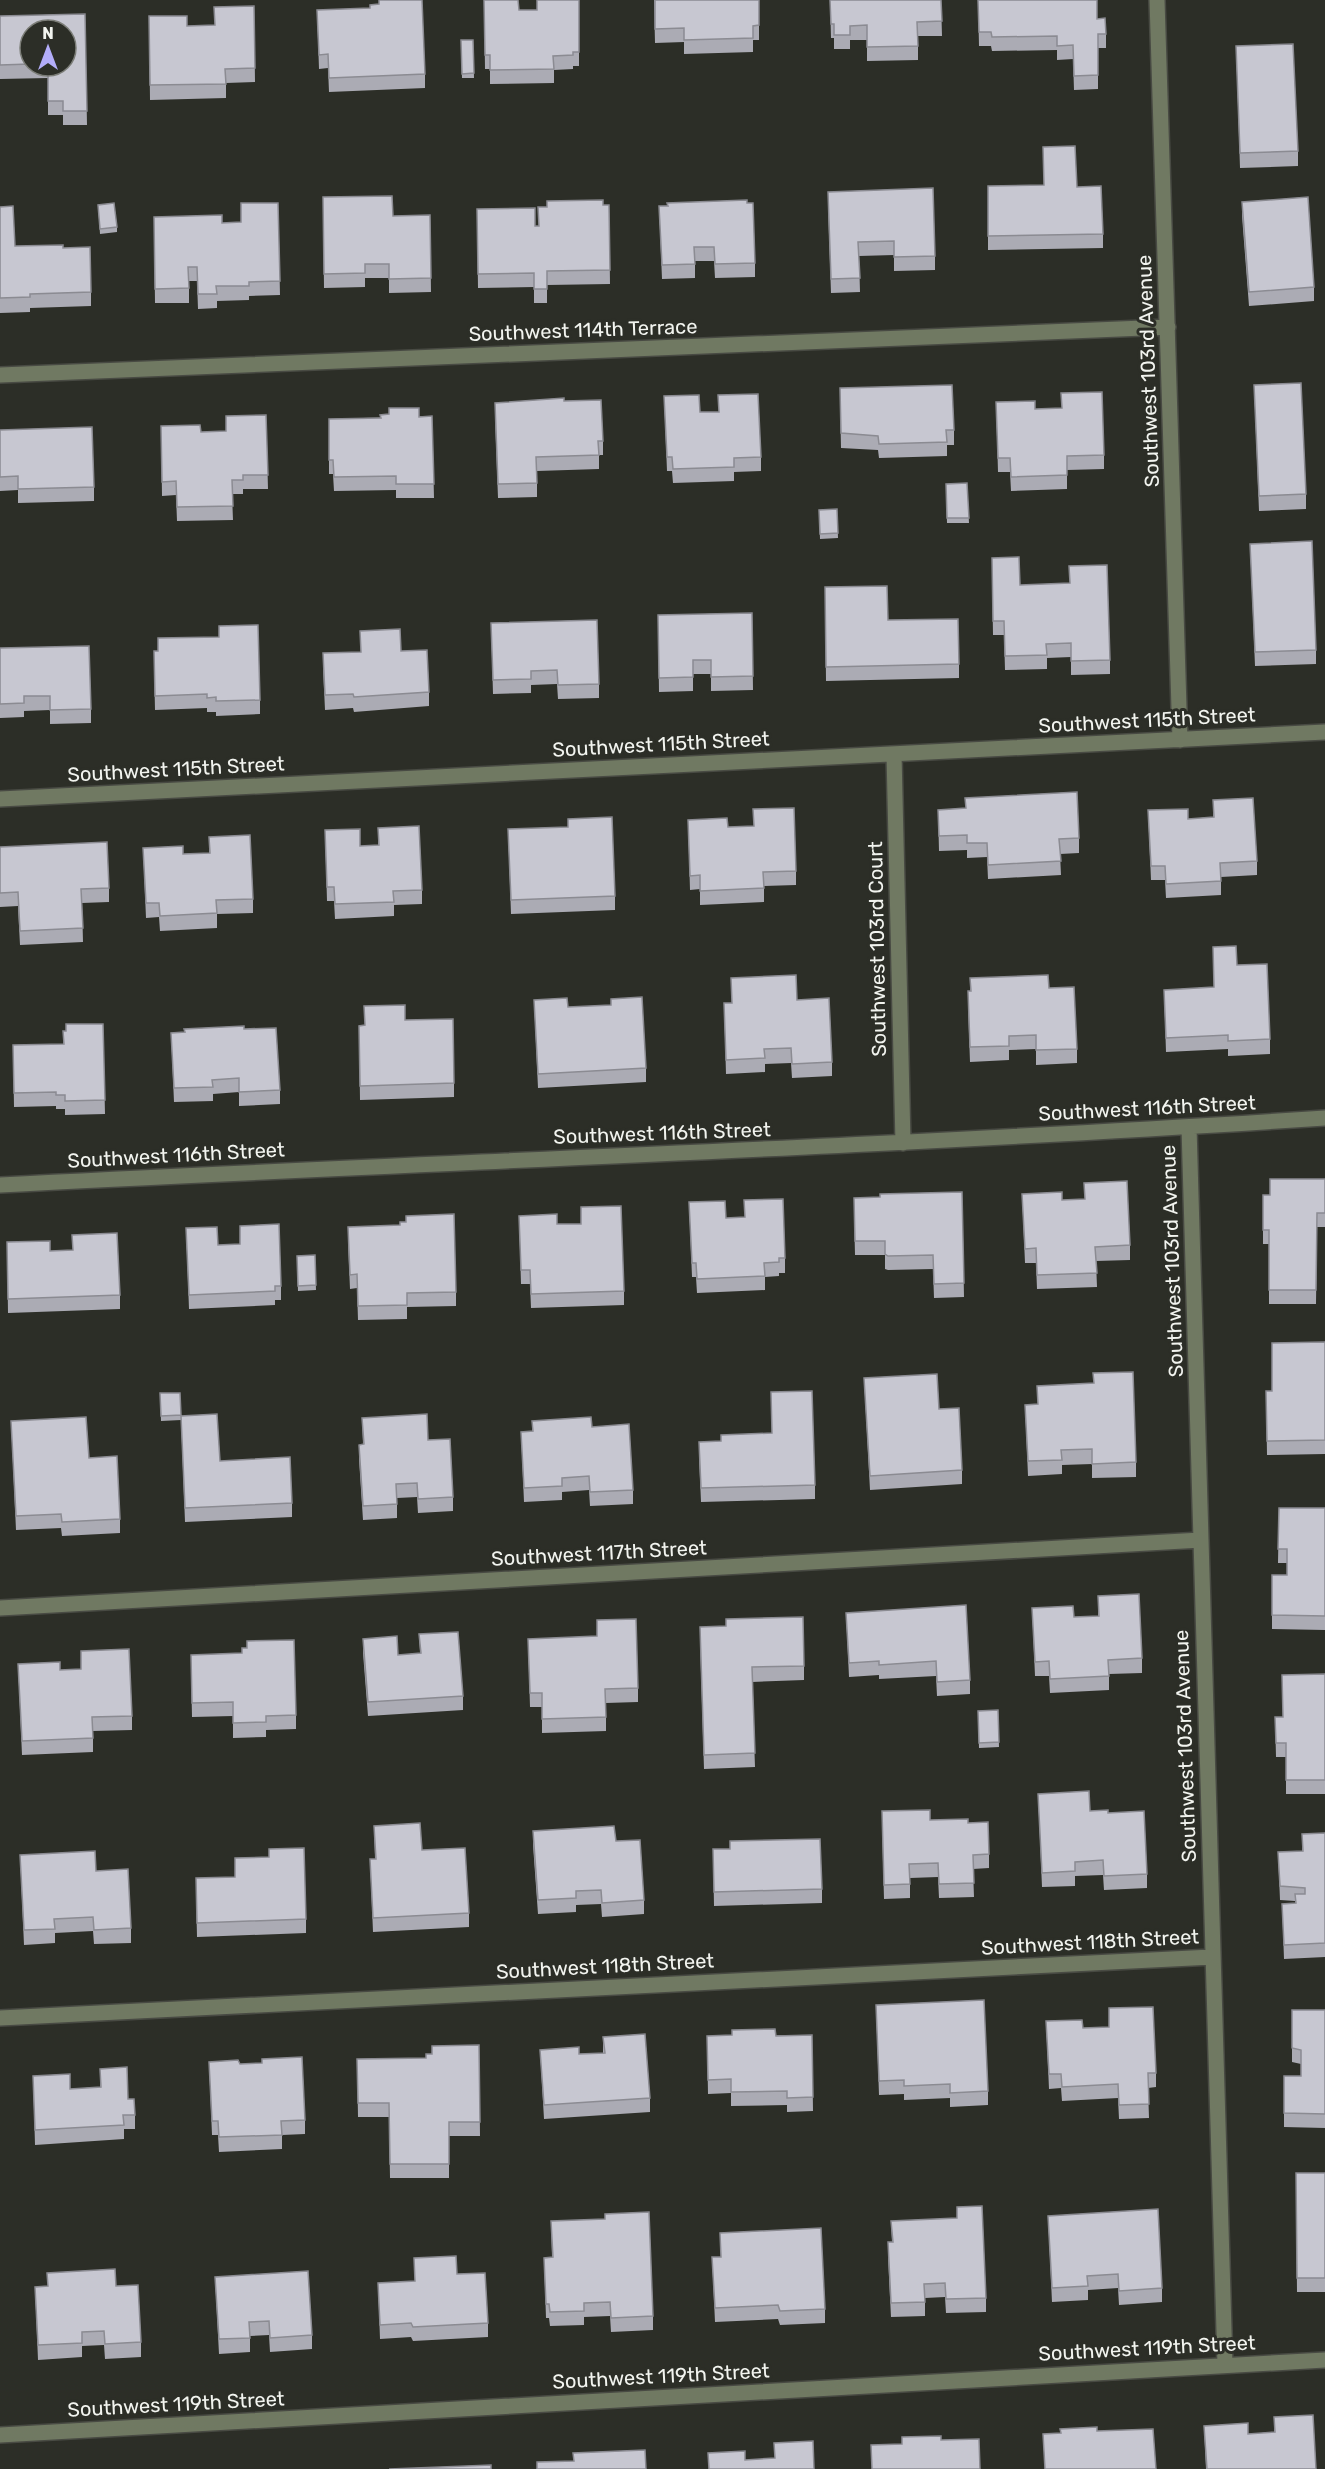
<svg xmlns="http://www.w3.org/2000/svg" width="1325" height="2469" viewBox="0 0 1325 2469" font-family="Rubik,sans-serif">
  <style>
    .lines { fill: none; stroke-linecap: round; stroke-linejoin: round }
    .minor-casing { stroke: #484a43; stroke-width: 18 }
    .minor { stroke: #707962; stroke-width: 15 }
    .wall { fill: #ababb4; fill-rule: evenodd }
    .building { fill: #c7c7d1; stroke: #8b8b92; stroke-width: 1.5 }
    .labels { text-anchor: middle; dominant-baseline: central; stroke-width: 6; stroke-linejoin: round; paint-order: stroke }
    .street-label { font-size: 20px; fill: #f2f4ef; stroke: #2c2e27 }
  </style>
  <rect width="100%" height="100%" fill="#2c2e27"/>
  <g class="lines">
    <g class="minor-casing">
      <path id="minor" d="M1157 0 1180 740
        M0 375 1168 327
        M894 754 903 1143
        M0 799 1325 732
        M1189 1127 1225 2365
        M0 1185C442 1162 884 1147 1325 1118
        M0 1608 1201 1540
        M0 2018 1212 1957
        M0 2435 1325 2360"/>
    </g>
    <use href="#minor" class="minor"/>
  </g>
  <path class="wall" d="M484 0 519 10H537L579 0V66H573V69L554 70V83L490 84V69H485Z
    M654 0H759V40H753V52L684 54V42L655 43Z
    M830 0H941L942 36H918V60L867 61V40H850V49H834V38H831Z
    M978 0 1097 19 1106 34V48H1098V89L1074 90 1073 59 1057 60V50L992 51 991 46H979Z
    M254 6 255 82 226 83V98L150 100 149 16 187 26 214 25Z
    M317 10 425 74V88L329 92 328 68 319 69Z
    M85 14 87 125H63V115H48V78L0 79V16ZM30 30 66 66H30Z
    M461 40H473L474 78H462Z
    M1236 46 1298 151V166L1240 168Z
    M988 186 1077 187 1103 234V248L988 250Z
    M323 197 393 216 430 215 431 292 389 293V278H365V287L324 288Z
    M1242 202 1314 287V301L1249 306 1242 216Z
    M278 203 280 295 249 296V300L217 301V308L198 309 197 281H189V303H155L154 217 222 223 241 222Z
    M747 203 755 263V277L715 278 714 261H695V278L662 279 659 206Z
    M98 205 117 227V232L100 234Z
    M603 205H609L610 284 547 285V303H534V287L478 288 477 209 535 226H538Z
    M828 206 935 256V270L894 271V255L859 256 860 292 831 293Z
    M0 207 15 246 63 248 91 292V306L30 308V312L0 313Z
    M1254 385 1306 494V509L1259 511Z
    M664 396 700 412 761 457V471L734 472V481L673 483 672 471H667Z
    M564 401 603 441V455H599V469L537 471V497L498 498 495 417Z
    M840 402 954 430V445H947V456L879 458 878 450 841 448Z
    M996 402 1035 409 1104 455V469L1067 470V489L1011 491 1010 472H998Z
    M266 415 268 489H243V494H232L233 520 177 521 176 495 162 496 161 426 201 432 226 431Z
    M432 416 434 498H396V490L334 491 333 474H329V419Z
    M0 430 94 487V501L18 503V490L0 491Z
    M967 483 969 523H947L946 484Z
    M837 509 838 538 820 539 819 510Z
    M1250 544 1316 650V664L1255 666Z
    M992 572 1020 585 1110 660V674L1071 675V657L1047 658V669L1005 670 1004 635H993Z
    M825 587 888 620 959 664V678L826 681Z
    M752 613 753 690 711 691V674H693V691L659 692 658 615Z
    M491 623 599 684V698L558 699 557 684 531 685V693L493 694Z
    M360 631 401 651 429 692V706L354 712 353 708 325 710 323 667 361 652Z
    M158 638 260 700V714L216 716V712H207V708L155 710 154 665 158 651Z
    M0 648 91 709V723L50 724V710L24 711V717L0 718Z
    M1213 800 1257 861V875L1221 877V895L1166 898 1165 880H1151L1148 810 1188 819 1213 817Z
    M938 810 1079 838V853L1060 854 1061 875 988 879 987 857 967 858V850L939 851Z
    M688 820 728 827 796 871V885L764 886V902L700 905V889L690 890Z
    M568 827 615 896V910L511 914 508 829Z
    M378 828 422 890V904L394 905V916L335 919 334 901H327L325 830 360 846H378Z
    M209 837 253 899V913L217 914V928L160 931 159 917 146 918 143 848 183 854 209 853Z
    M0 847 109 888V902L82 903 83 942 20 945 18 906 0 907Z
    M1213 947 1237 965 1270 1039V1054L1228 1056V1049L1166 1052 1164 990 1214 987Z
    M731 978 797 1000 832 1062V1076L792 1078 791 1063 765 1064V1072L726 1074 724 1003H732Z
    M970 978 1049 988 1077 1049V1063L1036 1065V1049L1009 1050V1060L970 1062 968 1005V991H970Z
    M534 1000 568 1007 646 1068V1082L538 1088Z
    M405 1020 454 1083V1097L360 1100 359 1026Z
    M103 1024 105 1114 65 1115V1109H56V1106L14 1107 13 1045 63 1044 66 1031Z
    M244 1029 280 1090V1104L239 1106V1092L213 1094V1101L174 1102 171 1033Z
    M1325 1179V1227H1317L1316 1304H1269V1244H1263V1195H1270Z
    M962 1192 964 1297 934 1298 933 1269 888 1270 885 1269V1255H855L854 1212Z
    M1022 1194 1062 1200 1130 1245V1260L1096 1261 1097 1287 1037 1289 1036 1263H1025Z
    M689 1202 726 1218 785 1258V1273H779V1276L765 1277V1290L697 1293 696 1277H692Z
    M519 1216 557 1224 624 1291V1305L531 1308 530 1284H521Z
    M186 1228 218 1245 281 1286V1300H275V1305L189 1309Z
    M348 1241 456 1292V1306L407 1307V1319L358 1320 357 1288 350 1289Z
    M7 1242 50 1251 120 1295V1309L8 1313Z
    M315 1255 316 1290 298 1291 297 1256Z
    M1325 1342V1454L1267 1455 1266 1391H1272Z
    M864 1378 939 1409 962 1470V1484L870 1490Z
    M771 1392 815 1485V1499L701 1502 699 1456 721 1441 772 1433Z
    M160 1393 181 1416 220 1461 292 1503V1517L185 1522 181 1420 161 1421Z
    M1025 1405 1136 1462V1477L1092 1478V1464L1062 1465V1474L1028 1476Z
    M362 1418 428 1440 453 1497V1511L418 1513 417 1497 397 1498V1518L363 1520 359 1459V1445L363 1444Z
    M11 1421 89 1458 120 1519V1533L62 1536 61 1528 16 1530Z
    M532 1421 592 1427 633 1490V1504L590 1506 589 1490 562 1492V1500L524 1502 521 1432 532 1431Z
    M1279 1508H1325V1630L1272 1629V1575H1287V1563H1278Z
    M1098 1596 1142 1658V1673L1109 1674V1690L1050 1693 1049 1676H1035L1032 1608 1074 1617 1098 1616Z
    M846 1613 970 1680V1694L937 1696 936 1676 879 1679V1675L849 1677Z
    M419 1634 463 1696V1710L368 1716 363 1653V1639L398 1655 420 1653Z
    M528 1639 638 1688V1702L606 1703V1731L542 1733V1707H530Z
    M700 1641 804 1666V1680L752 1682 755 1767 704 1769Z
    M81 1651 132 1716V1730L93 1731V1752L22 1755 18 1664 60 1670 81 1669Z
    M191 1669 296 1715V1729L266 1730V1737L233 1738V1716L192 1717Z
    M1325 1674V1794H1286V1757H1276L1275 1717H1283Z
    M998 1710 999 1747 979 1748 978 1711Z
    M1038 1794 1090 1811 1108 1813 1147 1874V1888L1104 1890 1103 1875 1075 1876V1886L1042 1887Z
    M930 1820 968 1823 989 1854V1868L973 1869 974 1897 939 1898 938 1877 910 1878V1898L884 1899 882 1825Z
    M374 1826 422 1850 469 1913V1927L373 1932 370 1859H375Z
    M533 1831 616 1841 644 1900V1914L602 1917 601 1904 576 1905V1912L538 1914 533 1845Z
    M1325 1833V1957L1284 1959 1282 1904 1295 1903V1901L1280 1900 1278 1852 1302 1851V1834Z
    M713 1849 822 1889V1903L714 1906Z
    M20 1855 96 1871 131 1928V1943L94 1944 93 1931 55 1933V1943L24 1945Z
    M196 1892 306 1919V1933L197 1937Z
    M876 2005 988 2091V2105L950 2107V2098L904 2100V2094L879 2095Z
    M1109 2008 1156 2073V2087L1148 2088 1149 2118 1119 2119 1118 2098 1062 2101 1061 2088 1049 2089 1046 2021 1083 2028 1109 2027Z
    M1292 2010H1325V2128L1284 2127V2076H1301V2064L1292 2062Z
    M812 2035 813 2111 787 2112V2105L731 2106V2093L708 2094 707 2036Z
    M603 2037 650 2098V2112L544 2119 540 2050 579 2054 603 2053Z
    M479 2045 480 2136H449V2178H390L389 2117H358L357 2059 426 2058 432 2054Z
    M209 2062 240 2064 305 2120V2134L282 2135V2149L219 2152 218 2135H212Z
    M100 2069 128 2099 135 2115V2129H124V2139L35 2145 33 2076 70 2089 100 2087Z
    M1296 2173H1325V2292H1297Z
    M1048 2216 1162 2288V2302L1119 2305 1118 2288 1088 2290V2300L1052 2302Z
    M551 2221 653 2316V2330L611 2332 610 2316 584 2317V2325L550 2326 549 2318H546L544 2258 552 2257Z
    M891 2221 986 2298V2312L946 2313 945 2297 925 2298V2316L891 2317 888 2256V2242H892Z
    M720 2233 825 2309V2323L780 2325 778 2319 715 2322 712 2257H721Z
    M414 2258 457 2274 488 2323V2337L413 2341 411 2337 380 2339 378 2283 415 2281Z
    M215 2277 312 2335V2349L270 2352 269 2335 250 2336V2352L219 2354Z
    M116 2286 141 2342V2357L105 2359 104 2345 82 2346V2357L38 2360 35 2287Z
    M1274 2417 1316 2469H1206L1204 2426 1248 2434 1274 2432Z"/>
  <path class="building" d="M379 0H422L425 74 329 78 328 54 319 55 317 10 370 8V5L379 4Z
    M484 0H518L519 10H537V0H579V52H573V55L553 56 554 69 490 70V55H485Z
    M655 0H759V25L753 26V38L684 40V28L655 29Z
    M830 0H941L942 21 917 22 918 46 867 47V25L850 26V35H834V24H831Z
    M978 0H1097V19L1105 18 1106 34H1098V75L1074 76 1073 45 1057 46V36L992 37 991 32H979Z
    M254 6 255 68 225 69 226 84 150 85 149 16H187V26L215 25 214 7Z
    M85 14 87 111H63V101H48V66H66V30H30V64L0 65V16Z
    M461 40H473L474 73 462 74Z
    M1293 44 1298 151 1240 153 1236 46Z
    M1075 146 1077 187 1101 186 1103 234 988 236V186L1044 185 1043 147Z
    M933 188 935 256 894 257V241L858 242 860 278 831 279 828 192Z
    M392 196 393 216 430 215 431 278 389 279V264H365V273L324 274 323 197Z
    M1308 197 1314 287 1249 292 1242 202Z
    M603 200V205H609L610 270 547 271V289H534V273L478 274 477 209 535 208V226H539L538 207H547V201Z
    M747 200V203H753L755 263 715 264 714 247H694L695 264 662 265 659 206H668L667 203Z
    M114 203 117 227 100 229 98 205Z
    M241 203H278L280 281 249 282V286H216L217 294H198L197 267H188L189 288 155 289 154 217 222 215V223L241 222Z
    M13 206 15 246 63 245V248L90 247 91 292 30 294V297L0 298V207Z
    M1301 383 1306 494 1259 496 1254 385Z
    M952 385 954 430H946L947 442 879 444 878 436 841 433 840 388Z
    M1102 392 1104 455 1067 456V475L1011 477 1010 458H998L996 402 1035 401V409L1062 408 1061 393Z
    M758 394 761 457 734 458V467L673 469 672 457H667L664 396 699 395 700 412H719L718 395Z
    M564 398V401L601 400 603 441H598L599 455 536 457 537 483 498 484 495 403Z
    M389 408H419V417L432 416 434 484H396V476L334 477 333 460H329V419L381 418 380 415 389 414Z
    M266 415 268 475H243V480H232L233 506 177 507 176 481 162 482 161 426 200 425 201 432 226 431V416Z
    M92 427 94 487 18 489V476L0 477V430Z
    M967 483 969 518H947L946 484Z
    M837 509 838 533 820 534 819 510Z
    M1312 541 1316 650 1255 652 1250 544Z
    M1019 557 1020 585 1070 583 1069 566 1107 565 1110 660 1071 661V643L1046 644 1047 655 1005 656 1004 621H993L992 558Z
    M887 586 888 620 958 619 959 664 826 667 825 587Z
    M752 613 753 676 711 677V660H693V677L659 678 658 615Z
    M597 620 599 684 558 685 557 670 531 671V679L493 680 491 623Z
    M258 625 260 700 216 701V697L207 698V694L155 696 154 651H158V638L219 637V626Z
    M400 629 401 651 427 650 429 692 354 697 353 694 325 695 323 653 361 652 360 631Z
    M89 646 91 709 50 710V696H24V703L0 704V648Z
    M1077 792 1079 838 1059 839 1061 861 988 865 987 843H967V835L939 836 938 810 966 808 965 798Z
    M1253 798 1257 861 1220 863 1221 881 1166 884 1165 866H1151L1148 810 1188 809V819L1214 817 1213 800Z
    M794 808 796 871 763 872 764 888 700 891V875L690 876 688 820 727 818 728 827 754 826 753 809Z
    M612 817 615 896 511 900 508 829 568 827V819Z
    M419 826 422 890 393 891 394 902 335 904 334 887H327L325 830 360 829V846L379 845 378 828Z
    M250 835 253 899 216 900 217 913 160 916 159 903H146L143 848 183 846V854L210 853 209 837Z
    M107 842 109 888 81 889 83 928 20 931 18 892 0 893V847Z
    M1236 946 1237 965 1267 964 1270 1039 1228 1041V1035L1166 1038 1164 990 1214 987 1213 947Z
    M796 975 797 1000 829 998 832 1062 792 1064 791 1048 764 1049 765 1058 726 1060 724 1003H732L731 978Z
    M1048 975 1049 988 1074 987 1077 1049 1036 1050V1035L1009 1036V1046L970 1047 968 991H971L970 978Z
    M642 997 646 1068 538 1074 534 1000 567 998 568 1007 611 1005V999Z
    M405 1005V1020L453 1019 454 1083 360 1086 359 1026 365 1025 364 1006Z
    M66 1024H103L105 1100 65 1101V1095H56V1092L14 1093 13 1045 64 1044 63 1031H66Z
    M244 1026V1029L276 1028 280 1090 239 1092V1078L212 1080 213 1087 174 1088 171 1033 185 1032 184 1029Z
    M1270 1179H1325V1213H1317L1316 1290H1269V1230H1263V1195H1270Z
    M1127 1181 1130 1245 1095 1247 1097 1273 1037 1275 1036 1248 1025 1249 1022 1194 1062 1192V1200L1085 1199 1084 1183Z
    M962 1192 964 1283 934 1284 933 1255 888 1256 885 1254V1241H855L854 1198 880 1197V1194Z
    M783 1199 785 1258H779V1262L764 1263 765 1276 697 1279 696 1263H692L689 1202 725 1201 726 1218 745 1217 744 1200Z
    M621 1206 624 1291 531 1294 530 1270H521L519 1216 557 1214V1224H581V1207Z
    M454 1214 456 1292 407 1293V1305L358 1306 357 1274 350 1275 348 1227 400 1225V1222H406V1216Z
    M279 1224 281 1286H275V1291L189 1295 186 1228 217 1227 218 1245 240 1244V1226Z
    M117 1233 120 1295 8 1299 7 1242 50 1241V1251L73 1250 72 1235Z
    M315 1255 316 1285 298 1286 297 1256Z
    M1325 1342V1440L1267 1441 1266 1391H1272V1343Z
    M1133 1372 1136 1462 1092 1464V1449L1061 1450 1062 1460 1028 1461 1025 1405 1038 1404 1037 1386 1094 1383 1093 1373Z
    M937 1374 939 1409 959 1408 962 1470 870 1476 864 1378Z
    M812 1391 815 1485 701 1488 699 1442 721 1441V1435L772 1433 771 1392Z
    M160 1393H180L181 1415 161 1416Z
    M217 1414 220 1461 290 1457 292 1503 185 1508 181 1416Z
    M427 1414 428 1440 450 1439 453 1497 418 1499 417 1483 396 1484 397 1504 363 1506 359 1445 364 1444 362 1418Z
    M86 1417 89 1458 117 1456 120 1519 62 1522 61 1514 16 1516 11 1421Z
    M591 1417 592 1427 629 1424 633 1490 590 1492 589 1476 562 1478V1486L524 1488 521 1432 533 1431 532 1421Z
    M1279 1508H1325V1616L1272 1615V1575H1287V1549H1278Z
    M1139 1594 1142 1658 1108 1660 1109 1676 1050 1679 1049 1661 1035 1662 1032 1608 1073 1606 1074 1617 1099 1616 1098 1596Z
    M966 1605 970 1680 937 1682 936 1661 879 1665V1661L849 1663 846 1613Z
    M803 1617 804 1666 752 1667 755 1753 704 1755 700 1627 726 1626V1619Z
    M636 1619 638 1688 605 1689 606 1717 542 1719V1693H530L528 1639 597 1636V1620Z
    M458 1632 463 1696 368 1702 363 1639 397 1636 398 1655 421 1653 419 1634Z
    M294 1640 296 1715 266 1716V1722L233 1723V1702L192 1703 191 1655 242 1653V1648H247V1641Z
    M129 1649 132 1716 92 1717 93 1738 22 1741 18 1664 60 1662V1670L81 1669V1651Z
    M1325 1674V1780H1286V1743H1276L1275 1717H1283L1282 1675Z
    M998 1710 999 1742 979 1743 978 1711Z
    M1089 1791 1090 1811 1108 1810V1813L1144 1811 1147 1874 1104 1876 1103 1860 1075 1862V1871L1042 1873 1038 1794Z
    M930 1810V1820L968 1819V1823L988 1822 989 1854 973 1855 974 1883 939 1884 938 1863 909 1864 910 1884 884 1885 882 1811Z
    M420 1823 422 1850 465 1848 469 1913 373 1918 370 1859H376L374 1826Z
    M614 1826 616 1841 640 1840 644 1900 602 1903 601 1890 576 1891V1898L538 1900 533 1831Z
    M1325 1833V1943L1284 1945 1282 1904 1296 1903 1295 1894H1305V1888L1280 1886 1278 1852 1303 1851 1302 1834Z
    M820 1839 822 1889 714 1892 713 1849H730V1841Z
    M304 1848 306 1919 197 1923 196 1878 235 1877V1858L269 1857V1849Z
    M95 1851 96 1871 128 1869 131 1928 94 1930 93 1917 54 1919 55 1929 24 1930 20 1855Z
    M984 2000 988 2091 950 2093V2084L904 2086V2080L879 2081 876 2005Z
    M1153 2007 1156 2073H1148L1149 2104 1119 2105 1118 2084 1062 2087 1061 2074H1049L1046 2021 1082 2020 1083 2028 1109 2027V2008Z
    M1292 2010H1325V2114L1284 2113V2076H1301V2050L1292 2048Z
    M775 2029 776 2036 812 2035 813 2097 787 2098V2091L731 2092V2079L708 2080 707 2036 732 2035V2030Z
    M645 2034 650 2098 544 2105 540 2050 579 2047V2054L605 2053 603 2037Z
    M479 2045 480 2122H449V2164H390L389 2103H358L357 2059 426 2058V2054H432V2046Z
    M302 2057 305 2120 281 2121 282 2135 219 2137 218 2121H212L209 2062 238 2060 240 2064 262 2063V2059Z
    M127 2067 128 2099H134L135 2115H123L124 2125 35 2130 33 2076 70 2074V2089L101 2087 100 2069Z
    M1296 2173H1325V2278H1297Z
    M982 2206 986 2298 946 2299 945 2283 924 2284 925 2302 891 2303 888 2242H893L891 2221 957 2218V2207Z
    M1158 2209 1162 2288 1119 2291 1118 2274 1087 2276 1088 2286 1052 2288 1048 2216Z
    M649 2212 653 2316 611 2318 610 2302 584 2303V2311L550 2312 549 2304H546L544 2258 553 2257 551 2221 605 2219V2214Z
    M821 2228 825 2309 780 2311 778 2305 715 2308 712 2257H721L720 2233Z
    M456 2256 457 2274 485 2273 488 2323 413 2327 411 2323 380 2325 378 2283 415 2281 414 2258Z
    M115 2269 116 2286 138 2285 141 2342 105 2344 104 2331 82 2332V2343L38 2345 35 2287 48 2286 47 2273Z
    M308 2271 312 2335 270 2338 269 2321 249 2322 250 2338 219 2339 215 2277Z
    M1313 2415 1316 2469H1207L1204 2426 1248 2423V2434L1275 2432 1274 2417Z
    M1097 2427V2431L1153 2429 1156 2469H1045L1043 2434 1061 2433 1060 2429Z
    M941 2436V2440L979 2439 980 2469H872L871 2445 902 2444V2437Z
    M813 2441 814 2469H709L708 2453 745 2451V2460L775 2458 774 2443Z
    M645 2450 646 2469H537V2462L574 2461 573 2453Z
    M491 2465V2469H389Z"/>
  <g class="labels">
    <g class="street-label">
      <text transform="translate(583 330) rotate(-2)">Southwest 114th Terrace</text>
      <text transform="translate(1148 371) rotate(-92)">Southwest 103rd Avenue</text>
      <text transform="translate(1147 720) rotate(-3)">Southwest 115th Street</text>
      <text transform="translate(661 744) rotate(-3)">Southwest 115th Street</text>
      <text transform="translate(176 769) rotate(-3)">Southwest 115th Street</text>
      <text transform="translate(877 949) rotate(-91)">Southwest 103rd Court</text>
      <text transform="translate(1147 1108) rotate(-3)">Southwest 116th Street</text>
      <text transform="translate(662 1133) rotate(-2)">Southwest 116th Street</text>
      <text transform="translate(176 1155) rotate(-3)">Southwest 116th Street</text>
      <text transform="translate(1172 1261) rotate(-92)">Southwest 103rd Avenue</text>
      <text transform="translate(599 1553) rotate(-3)">Southwest 117th Street</text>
      <text transform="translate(1185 1746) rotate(-92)">Southwest 103rd Avenue</text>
      <text transform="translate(1090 1942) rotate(-3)">Southwest 118th Street</text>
      <text transform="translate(605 1966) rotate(-3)">Southwest 118th Street</text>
      <text transform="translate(1147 2348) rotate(-3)">Southwest 119th Street</text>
      <text transform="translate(661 2376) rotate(-3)">Southwest 119th Street</text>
      <text transform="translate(176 2404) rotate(-3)">Southwest 119th Street</text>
    </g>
  </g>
  <g transform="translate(48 48)"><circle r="28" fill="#2c2e27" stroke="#7b7d77" stroke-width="1.5"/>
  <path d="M0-4.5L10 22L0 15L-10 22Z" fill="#b3adf9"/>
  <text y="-9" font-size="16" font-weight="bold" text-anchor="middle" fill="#f2f4ef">N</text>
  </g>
</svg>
